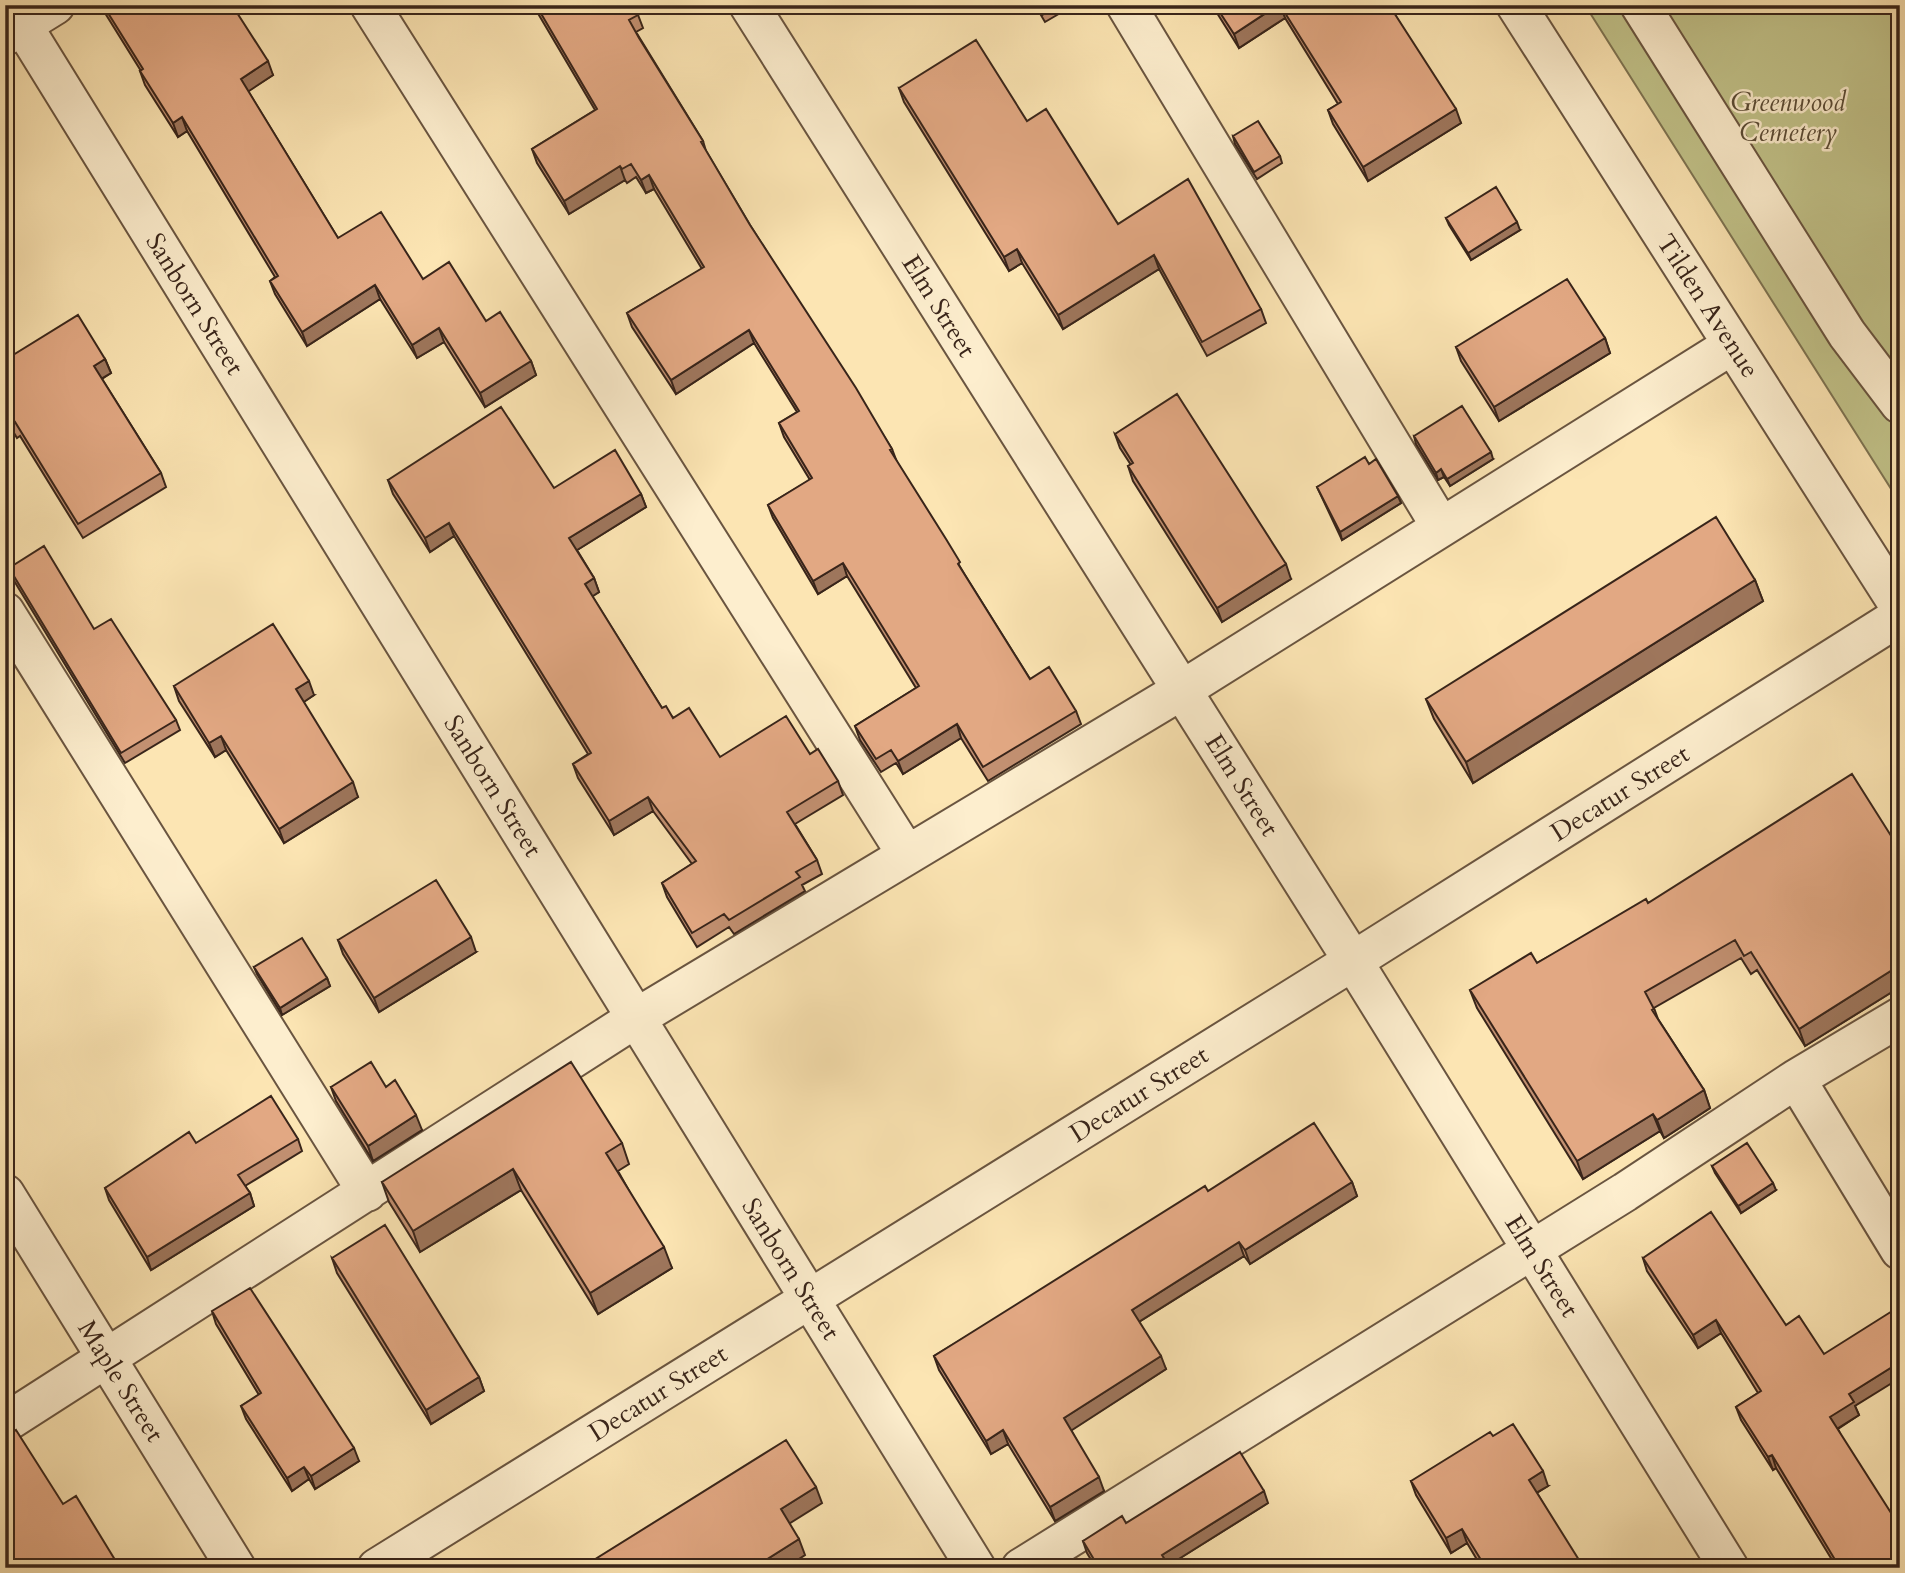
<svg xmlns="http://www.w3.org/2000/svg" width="1905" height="1573" viewBox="0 0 1905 1573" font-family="Cardo,serif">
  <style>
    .green { fill: #c2c38a; stroke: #7e7452; stroke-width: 2 }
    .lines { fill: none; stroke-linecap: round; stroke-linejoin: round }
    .minor-casing { stroke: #6a5540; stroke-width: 42 }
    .minor { stroke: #fdeece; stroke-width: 38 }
    .wall { fill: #c29071; stroke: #39251a; stroke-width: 2 }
    .shaded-wall { fill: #9e765c; stroke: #39251a; stroke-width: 2 }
    .building { fill: #e2a883; stroke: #39251a; stroke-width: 2 }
    .labels { text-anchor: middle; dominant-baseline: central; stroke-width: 5; stroke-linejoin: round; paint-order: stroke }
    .park-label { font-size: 26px; font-style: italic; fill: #5b4c36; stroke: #fdeece }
    .street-label { font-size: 26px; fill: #39251a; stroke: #fdeece }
  </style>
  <rect width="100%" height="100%" fill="#fce5b3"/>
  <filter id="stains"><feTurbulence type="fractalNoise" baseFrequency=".00286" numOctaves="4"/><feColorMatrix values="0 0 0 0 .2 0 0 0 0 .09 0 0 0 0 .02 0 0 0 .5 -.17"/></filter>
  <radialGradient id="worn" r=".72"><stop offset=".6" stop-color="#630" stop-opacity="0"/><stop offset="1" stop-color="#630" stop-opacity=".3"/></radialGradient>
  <path class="green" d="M1585 5H1900V503Z"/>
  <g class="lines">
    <g class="minor-casing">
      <path id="minor" d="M10 5 976 1568
        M370 5 907 855
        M749 5 1353 961 1729 1568
        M1126 5 1441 527
        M1516 5 1900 607
        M1640 5 1847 334 1900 404
        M5 36 55 5
        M5 612 367 1192
        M1796 1079 1900 1250
        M5 1194 236 1568
        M5 1423 636 1018 1182 690 1732 345
        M377 1568 1353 961 1900 616
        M1021 1568 1625 1192 1796 1079 1900 1017"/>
    </g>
    <use href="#minor" class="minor"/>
  </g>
  <path class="wall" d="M100 5H232L273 75 248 91 338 238 423 279 486 321 531 361 536 375 485 407 444 342 417 358 380 299 307 346 275 294 270 281 275 277 187 131 178 137 145 85 140 71H141Z
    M533 5H632L638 15 643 28 636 32 703 141 706 151 750 225 892 449 897 462 965 575 1030 679 1076 711 1081 724 988 781 961 738 903 774 896 763 881 772 860 740 855 726 916 688 847 576 818 594 773 518 768 505 810 480 784 437 779 423 797 412 754 343 676 394 632 327 627 313 702 269 654 189 646 193 636 177 627 183 625 180 569 214 537 163 532 149 595 110Z
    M1035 5H1074L1045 22Z
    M1212 5H1389L1461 123 1368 181 1333 124 1328 110 1338 104 1285 18 1239 48Z
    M899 88 1027 121 1118 224 1261 309 1266 323 1207 356 1159 269 1063 329 1022 263 1009 271 904 102Z
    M1233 136 1280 156 1282 163 1257 179 1235 144Z
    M1446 218 1520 230 1471 260 1449 225Z
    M1605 338 1610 353 1499 421 1461 361 1456 347Z
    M105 359 111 373 102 379 161 473 166 487 83 538 20 436 17 438 5 418V360Z
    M1115 434 1291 579 1222 622 1133 481 1128 466 1131 465 1120 448Z
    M1414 436 1493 459 1450 486 1444 477 1438 480 1416 444Z
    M1369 464 1398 496 1401 503 1342 540 1317 487Z
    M388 480 641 494 646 507 577 550 594 578 599 592 592 596 662 708 720 757 810 754 838 781 843 795 795 824 817 860 822 874 802 885 805 891 734 934 729 927 697 947 667 897 662 883 692 864 653 811 614 835 578 778 573 764 588 754 454 536 430 552 393 494Z
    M9 568 94 629 176 720 180 730 125 763 13 579Z
    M1755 580 1763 601 1473 783 1434 719 1426 699Z
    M174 686 314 695 303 702 358 797 284 843 226 750 215 757 179 701Z
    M1900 850V987L1805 1046 1757 970 1751 974 1741 958 1654 1008 1658 1019 1704 1090 1710 1108 1664 1138 1660 1131 1583 1179 1477 1008 1470 990 1537 963 1648 903Z
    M338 940 476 952 379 1012 343 954Z
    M254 967 327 978 330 986 282 1015 257 974Z
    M331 1087H386L422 1130 373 1161 336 1101Z
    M298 1139 302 1151 245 1186 250 1193 254 1206 151 1270 109 1200 105 1188 196 1143Z
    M622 1143 629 1164 618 1171 672 1268 598 1314 521 1190 420 1252 389 1202 382 1182Z
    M1712 1166 1776 1190 1741 1213 1715 1173Z
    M1352 1182 1357 1196 1250 1264 1244 1256 1139 1322 1166 1369 1071 1430 1104 1491 1055 1521 1008 1444 991 1454 939 1370 934 1356 1208 1191Z
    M332 1258 479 1377 484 1391 431 1424 337 1273Z
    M1643 1258 1786 1325 1855 1406 1859 1415 1838 1429 1900 1568H1837L1776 1468 1773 1470 1741 1420 1736 1407 1758 1393 1721 1333 1698 1348 1647 1271Z
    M212 1311 359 1461 315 1489 309 1479 292 1491 246 1419 241 1406 259 1395 216 1324Z
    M1411 1481 1548 1486 1537 1493 1581 1568H1482L1467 1543 1451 1553 1416 1495Z
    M1268 1503 1169 1565 1170 1568H1096L1087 1553 1083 1541 1126 1523Z"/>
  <path class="shaded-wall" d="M507 5H523L510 13Z
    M1278 5H1280L1285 18 1239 48 1234 34Z
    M268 61 273 75 246 93 241 79Z
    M1456 109 1461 123 1368 181 1363 167Z
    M182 117 187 131 178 137 173 123Z
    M620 166 625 180 569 214 564 201Z
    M649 175 654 189 646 193 641 180Z
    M1517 222 1520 230 1471 260 1468 253Z
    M1017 249 1022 263 1009 271 1004 257Z
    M1154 255 1159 269 1063 329 1058 315Z
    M375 285 380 299 307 346 302 332Z
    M439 328 444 342 417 358 412 345Z
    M749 330 754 343 676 394 671 380Z
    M1605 338 1610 353 1499 421 1494 407Z
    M105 359 111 373 99 380 94 366Z
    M531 361 536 375 485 407 480 393Z
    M1491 452 1493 459 1450 486 1447 479Z
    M1441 469 1444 477 1438 480 1436 473Z
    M641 494 646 507 574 552 569 538Z
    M1398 496 1401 503 1342 540 1340 532Z
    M449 523 454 536 430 552 425 538Z
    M843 563 847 576 818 594 813 581Z
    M1286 564 1291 579 1222 622 1217 608Z
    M594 578 599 592 590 598 585 584Z
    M1755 580 1763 601 1473 783 1466 762Z
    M309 681 314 695 301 704 296 689Z
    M957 724 961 738 903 774 898 761Z
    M221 736 226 750 215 757 209 743Z
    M353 782 358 797 284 843 279 829Z
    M648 797 653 811 614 835 609 821Z
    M471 937 476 952 379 1012 374 998Z
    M1900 965V987L1805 1046 1799 1029Z
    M327 978 330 986 282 1015 280 1008Z
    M1704 1090 1710 1108 1664 1138 1657 1120Z
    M1653 1114 1660 1131 1583 1179 1577 1161Z
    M416 1115 422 1130 373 1161 368 1146Z
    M513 1169 521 1190 420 1252 413 1231Z
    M1352 1182 1357 1196 1250 1264 1245 1250Z
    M1773 1183 1776 1190 1741 1213 1738 1206Z
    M250 1193 254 1206 151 1270 147 1257Z
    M1239 1242 1244 1256 1137 1323 1132 1310Z
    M664 1247 672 1268 598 1314 590 1293Z
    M1716 1320 1721 1333 1698 1348 1693 1335Z
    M1161 1356 1166 1369 1069 1432 1064 1418Z
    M1900 1362V1378L1855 1406 1859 1415 1835 1430 1830 1417 1849 1394Z
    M479 1377 484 1391 431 1424 426 1410Z
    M1003 1430 1008 1444 991 1454 986 1441Z
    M354 1448 359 1461 315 1489 311 1476Z
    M1772 1455 1776 1468 1773 1470 1768 1457Z
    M304 1467 309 1479 292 1491 287 1478Z
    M1543 1471 1548 1486 1534 1494 1529 1480Z
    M1099 1477 1104 1491 1055 1521 1050 1507Z
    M816 1487 822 1503 787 1525 781 1509Z
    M1264 1491 1268 1503 1166 1567 1162 1555Z
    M1462 1529 1467 1543 1451 1553 1446 1538Z
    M799 1539 805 1555 785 1568H753Z
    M1579 1560 1581 1568H1567Z"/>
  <path class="building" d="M103 5H232L268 61 241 79 338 238 381 212 423 279 449 262 486 321 500 312 531 361 480 393 439 328 412 345 375 285 302 332 270 281 278 276 182 117 173 123 140 71 143 69Z
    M536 5H632L638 15 629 20 639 38 703 141 701 142 750 225 856 388 892 449 890 450 946 539 960 562 958 564 1030 679 1049 667 1076 711 983 767 957 724 898 761 891 750 876 759 855 726 919 686 843 563 813 581 768 505 812 478 779 423 799 411 749 330 671 380 627 313 704 267 649 175 641 180 631 164 622 169 620 166 564 201 532 149 597 109Z
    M1037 5H1059L1042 15Z
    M1215 5H1278L1234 34Z
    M1280 5H1389L1456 109 1363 167 1328 110 1341 102Z
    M976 40 1027 121 1046 109 1118 224 1188 179 1261 309 1202 342 1154 255 1058 315 1017 249 1004 257 899 88Z
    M1258 121 1280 156 1254 172 1233 136Z
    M1496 187 1517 222 1468 253 1446 218Z
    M1567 279 1605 338 1494 407 1456 347Z
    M78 315 105 359 94 366 161 473 78 524 15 422 12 424 5 412V360Z
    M1177 394 1286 564 1217 608 1128 466 1133 463 1115 434Z
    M1462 406 1491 452 1447 479 1441 469 1436 473 1414 436Z
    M501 407 554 488 615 450 641 494 569 538 594 578 585 584 662 708 666 706 673 718 689 708 720 757 786 716 810 754 818 749 838 781 787 812 817 860 796 872 800 877 729 920 724 914 692 933 662 883 696 861 648 797 609 821 573 764 591 753 449 523 425 538 388 480Z
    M1365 457 1369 464 1376 459 1398 496 1340 532 1317 487Z
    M1716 517 1755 580 1466 762 1426 699Z
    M44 546 94 629 111 619 176 720 121 753 9 568Z
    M273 624 309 681 296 689 353 782 279 829 221 736 209 743 174 686Z
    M1852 774 1900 850V965L1799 1029 1751 952 1744 956 1735 940 1645 992 1654 1009 1652 1010 1704 1090 1657 1120 1653 1114 1577 1161 1470 990 1531 953 1537 963 1646 899 1648 903Z
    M436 880 471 937 374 998 338 940Z
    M302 938 327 978 280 1008 254 967Z
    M371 1062 386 1087 395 1080 416 1115 368 1146 331 1087Z
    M571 1062 622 1143 606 1153 664 1247 590 1293 513 1169 413 1231 382 1182Z
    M271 1096 298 1139 238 1175 250 1193 147 1257 105 1188 189 1132 196 1143Z
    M1314 1123 1352 1182 1245 1250 1239 1242 1132 1310 1161 1356 1064 1418 1099 1477 1050 1507 1003 1430 986 1441 934 1356 1205 1186 1208 1191Z
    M1747 1143 1773 1183 1738 1206 1712 1166Z
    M1711 1212 1786 1325 1799 1316 1824 1354 1897 1308 1900 1312V1362L1849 1394 1854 1402 1830 1417 1900 1527V1568H1840L1772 1455 1768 1457 1736 1407 1761 1391 1716 1320 1693 1335 1643 1258Z
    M385 1225 479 1377 426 1410 332 1258Z
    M250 1288 354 1448 311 1476 304 1467 287 1478 241 1406 261 1393 212 1311Z
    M1513 1424 1543 1471 1529 1480 1579 1560 1567 1568H1486L1462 1529 1446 1538 1411 1481 1490 1432 1493 1436Z
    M16 1430 63 1504 76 1496 120 1568H5V1437Z
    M786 1440 816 1487 781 1509 799 1539 753 1568H581Z
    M1240 1452 1264 1491 1162 1555 1170 1568H1099L1083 1541 1122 1516 1126 1523Z"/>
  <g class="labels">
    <g class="park-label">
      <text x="1788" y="102">Greenwood<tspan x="1788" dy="30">Cemetery</tspan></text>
    </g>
    <g class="street-label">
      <text transform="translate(195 304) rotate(58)">Sanborn Street</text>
      <text transform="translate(939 306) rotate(58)">Elm Street</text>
      <text transform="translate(1708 306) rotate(57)">Tilden Avenue</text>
      <text transform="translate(1242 785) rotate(58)">Elm Street</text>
      <text transform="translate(493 786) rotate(58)">Sanborn Street</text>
      <text transform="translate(1620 793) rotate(-32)">Decatur Street</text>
      <text transform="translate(1139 1094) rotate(-32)">Decatur Street</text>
      <text transform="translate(1542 1266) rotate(58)">Elm Street</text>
      <text transform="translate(791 1269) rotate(58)">Sanborn Street</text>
      <text transform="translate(121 1381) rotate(58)">Maple Street</text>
      <text transform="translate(658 1393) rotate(-32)">Decatur Street</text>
    </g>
  </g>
  <rect width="1905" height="1573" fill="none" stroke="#fce5b3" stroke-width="28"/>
  <rect x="7" y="7" width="1891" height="1559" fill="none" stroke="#39251a" stroke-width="3.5"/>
  <rect x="14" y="14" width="1877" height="1545" fill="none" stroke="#39251a" stroke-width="2"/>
  <rect width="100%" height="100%" filter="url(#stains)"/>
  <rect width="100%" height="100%" fill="url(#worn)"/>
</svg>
